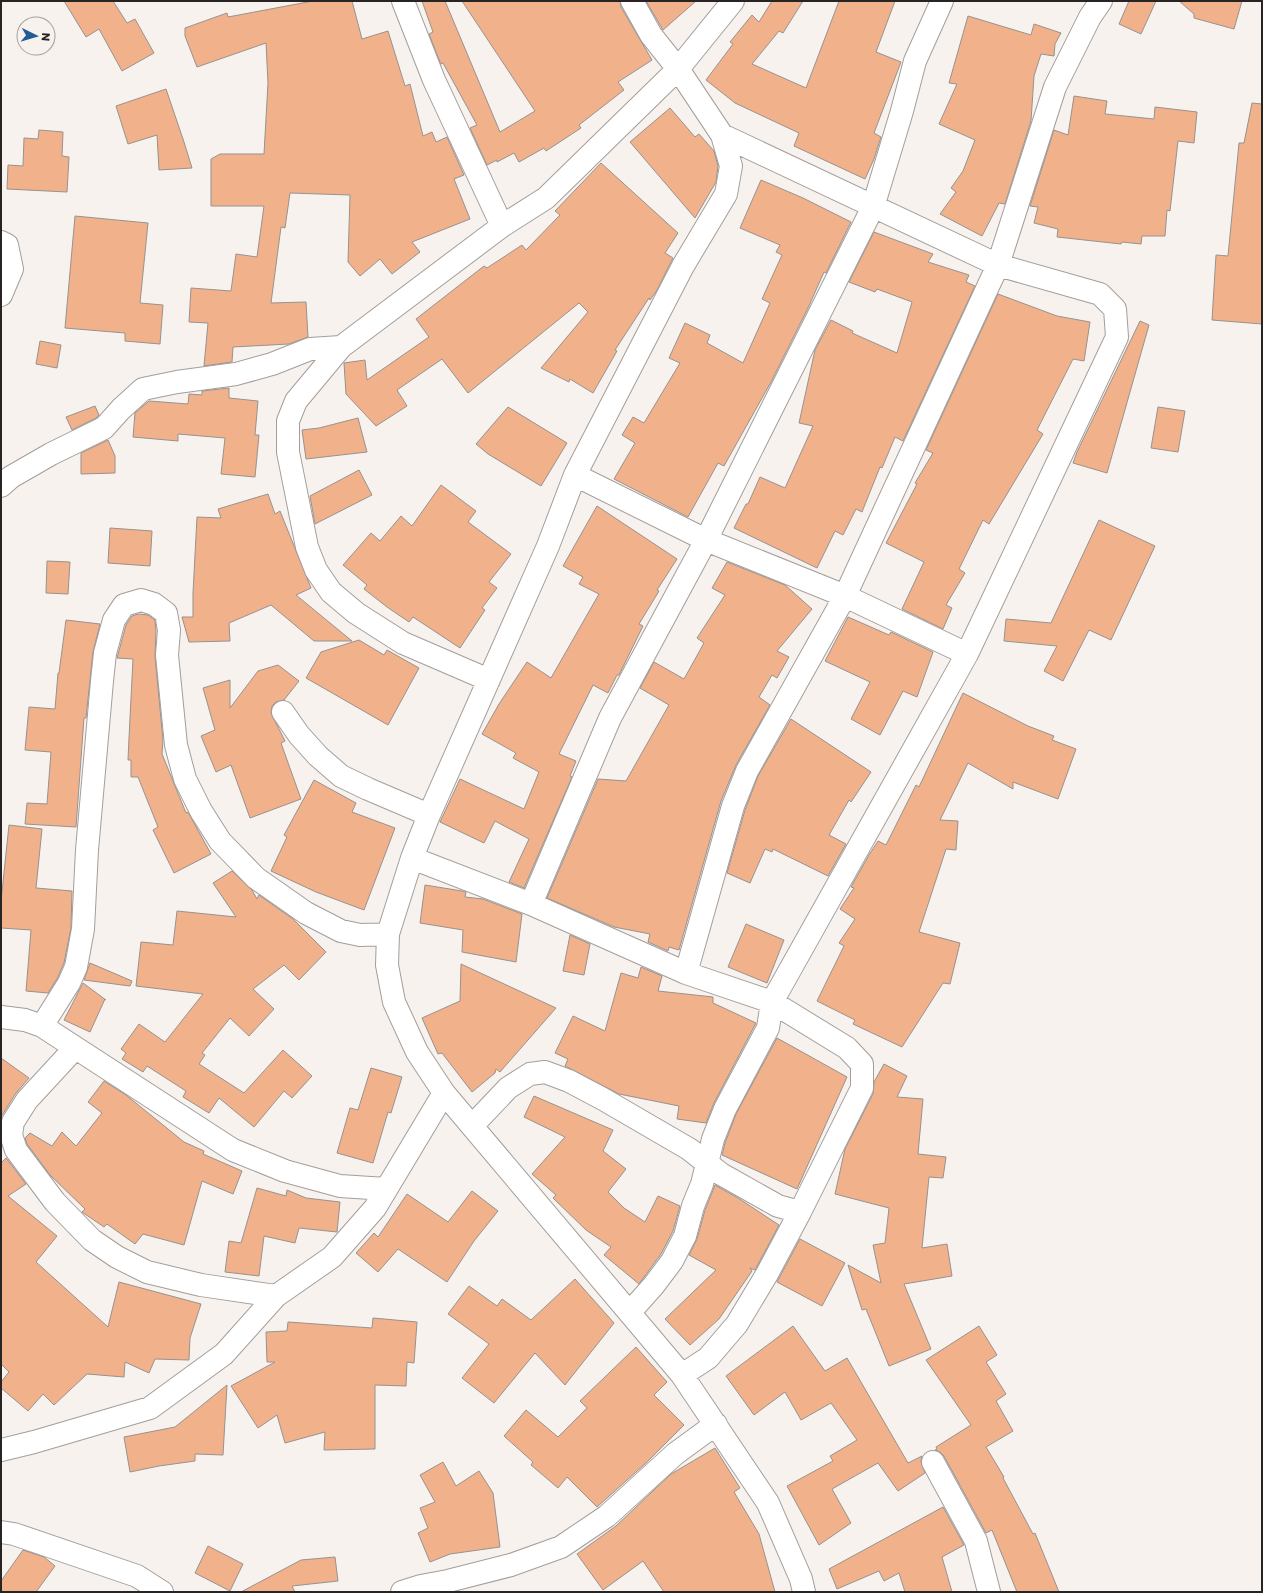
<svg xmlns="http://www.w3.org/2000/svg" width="1263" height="1593" viewBox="0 0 1263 1593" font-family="Poppins,sans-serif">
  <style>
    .building { fill: #f0b18b; stroke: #98928f }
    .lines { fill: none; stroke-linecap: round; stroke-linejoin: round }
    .street-casing { stroke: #a39e9b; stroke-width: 24 }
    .street { stroke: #fff; stroke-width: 22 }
  </style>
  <rect width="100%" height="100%" fill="#f8f2ee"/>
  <path class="building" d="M64 1H113L127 23 135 19 154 53 122 71 99 29 86 37Z
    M313 1H352L362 39 388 31 405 86 410 84 423 136 432 132 436 142 447 137 464 175 454 179 470 219 412 242 420 252 392 274 380 259 360 276 348 262 350 195 290 193 285 228 281 227 271 303 306 302 308 337 289 344 233 347 232 362 204 366 208 323 189 322 191 288 231 291 236 254 257 257 264 206H211V159L220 154H264L268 83 266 43 197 67 185 36V28L227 13 228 17Z
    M422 1H445L500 132 535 111 462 1H620L621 7 652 60 618 82 624 90 579 125 581 128 546 151 544 148 519 162 514 153 497 162V160L487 165 470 128 477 125 443 63 441 64 440 62 429 34 433 32Z
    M646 1H696L663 30Z
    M772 1H803L783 33 779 31 752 64 806 88 839 1H895L876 52 901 62 874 133 881 137 874 159 865 179 794 146 799 133 735 103 706 80 733 44 730 42 752 15 759 22Z
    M1129 1H1156L1141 34 1119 24Z
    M1179 1H1242L1234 29 1194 18V14Z
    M968 16 1031 35 1034 24 1061 33 1055 44 1054 56 1041 54 1034 76 1031 121 1005 204 999 203 982 236 940 214 956 192 951 188 963 171 975 140 939 124 957 84 949 83Z
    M166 89 184 142 192 168 159 170 157 135 128 144 116 106Z
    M1074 96 1107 101 1105 114 1154 119 1155 107 1197 112 1194 143 1178 141 1170 211 1167 210 1165 236H1142L1141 244 1122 242 1121 244 1057 237 1058 229 1034 223 1038 207 1030 206 1054 130 1068 135Z
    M1252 103 1262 104V324L1212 320 1216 255 1228 256 1239 143H1244Z
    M670 108 695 137 699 134 714 151 718 166 716 182 695 218 630 142Z
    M39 130 63 132 62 156 69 157 67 192 7 189 8 165 23 166 24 138 38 139Z
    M601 163 678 233 665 253 673 258 657 290 650 300 649 298 615 350 617 351 593 393 570 379 569 382 541 368 588 312 579 303 468 393 442 359 397 390 407 406 376 426 346 394 344 363 365 360 367 380 429 337 416 319 484 266 487 268 522 245 526 250 560 215 555 211Z
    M761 180 803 198 851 222 826 273 824 272 808 308 771 382 724 466 718 463 688 517 614 479 635 443 622 435 633 417 644 423 680 363 669 358 685 323 710 335 707 343 743 363 770 303 762 299 782 255 776 252 780 245 740 228Z
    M75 216 148 223 140 303 163 305 160 344 125 341V333L65 328Z
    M874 232 933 254 928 262 969 275 966 282 975 286 903 441 895 437 882 468 880 467 862 512 856 509 843 535 835 531 817 568 734 528 746 504H748L760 477 785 488 813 426 799 423 815 350 831 320 853 331 852 333 897 353 912 302 877 289 875 292 849 282Z
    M998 294 1057 316 1090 322 1084 361 1073 359 1037 430 1043 434 989 524 983 520 959 569 965 573 946 605 952 608 943 629 902 609 924 562 886 543 917 484 915 483 933 453 926 450Z
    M1140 321 1149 325 1107 473 1073 463 1077 452Z
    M40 341 61 345 57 368 36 364Z
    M229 388V398L258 401 255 435H259L255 477 221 474 225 438 178 434V441L133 437 135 413 149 401 188 404 189 394 202 395V391Z
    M95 406 99 415 96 418 72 430 66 417Z
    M508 407 567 443 541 486 488 454 476 444Z
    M1158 407 1185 411 1178 452 1151 448Z
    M358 418 367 452 306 459 302 430 319 428Z
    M108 440 115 456V473L81 474V453Z
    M359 470 372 495 315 524 310 496Z
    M441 485 476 511 468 522 511 554 489 582 497 588 482 608 485 610 460 648 413 617 409 622 387 607 364 589 367 585 343 565 371 533 380 541 401 516 412 526Z
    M268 494 275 514 280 511 311 588 296 595 352 641H314L271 605 229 623 230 641 189 642 182 617H193V593L197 517 221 518 218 509Z
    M597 506 677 559 657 590 659 591 639 624 643 626 619 675H617L608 693 593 685 559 754 576 761 570 776 572 777 524 888 509 882 529 839 495 821 484 843 440 822 460 779 524 809 539 772 513 758 516 753 482 734 499 704 527 662 551 678 599 594 579 584 583 577 563 566Z
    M1099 520 1155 546 1111 640 1089 630 1063 681 1044 671 1057 646 1004 641 1006 619 1051 623Z
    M110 528 152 531 150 566 108 563Z
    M47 561 70 562 68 594 46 593Z
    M727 562 785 585 812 609 777 651 789 657 777 678 772 675 759 697 770 705 736 765 721 801 679 950 669 947 668 951 648 942 650 934 614 927 547 898 598 779 626 781 669 705 640 688 654 662 684 679 704 643 697 638 725 595 712 588Z
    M138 614 148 615 155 620 156 631 155 656 163 740 162 754 186 813 188 812 211 854 174 873 153 830 158 827 138 777H131V760H128L129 738 133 659 117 658 126 625 132 616Z
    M848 617 889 635 891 632 933 652 917 697 903 691 880 735 851 719 870 682 825 661Z
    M66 620 100 624 93 652 86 718H84L76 827 25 824 27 803 47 804 51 752 25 750 29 707 55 709 58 673H59Z
    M359 640 384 655 387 650 419 668 388 725 306 678 321 652Z
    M278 665 299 681 284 700 276 702 272 706 271 713 285 741 281 743 301 799 250 818 231 765 216 772 201 736 215 730 203 688 230 680V708L258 671Z
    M963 693 1028 726 1054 736 1052 740 1076 749 1058 799 1013 782V789L968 763 940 820 958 821 956 850 946 849 919 932 960 943 950 984 943 983 902 1047 853 1024 855 1020 817 1001 844 946 839 943 855 919 840 909 854 888 851 887 869 855 878 841 886 845 916 785 919 787Z
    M791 719 871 772 851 802 849 800 829 835 846 844 828 876 773 849 772 852 765 849 750 883 727 873 745 810 758 776Z
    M314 780 356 803 352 812 395 828 364 910 316 892 271 871 287 837 284 835Z
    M9 825 42 829 36 888 72 891 71 928 64 963 58 977 48 993 26 991 31 930 1 928V901Z
    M232 871 252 890 257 899 259 895 293 919 326 952 299 980 284 965 253 989 274 1009 249 1036 230 1018 202 1053 205 1055 199 1064 244 1093 283 1050 312 1076 292 1098 284 1091 254 1127 219 1098 209 1113 183 1097 186 1091 147 1066 143 1072 122 1059 126 1053 121 1049 139 1024 165 1042 203 994 136 986 141 942 173 945 177 911 236 917 213 883Z
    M425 885 462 891 466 892 465 897 483 899 522 914 516 962 462 952 463 930 420 923Z
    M746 924 784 940 767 983 728 967Z
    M570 935 590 944 584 975 563 971Z
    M90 963 132 981 130 986 84 980Z
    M461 964 556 1008 500 1072 496 1069 495 1073 472 1092 442 1053 438 1054 422 1018 460 1001Z
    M641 967 662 976 658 991 713 997V1003L756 1023 714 1103 706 1123 677 1119 679 1106 619 1094 565 1066 568 1059 555 1053 573 1016 605 1031 621 973 638 978Z
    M83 983 106 1000 105 999 90 1032 64 1020Z
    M777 1038 847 1077 797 1189 722 1155 725 1143 736 1114Z
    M1 1058 29 1078 16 1093 1 1117Z
    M884 1064 907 1076 897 1097 923 1099 918 1154 946 1157 943 1178 929 1177 922 1248 947 1244 952 1276 904 1284 931 1349 889 1366 866 1309 862 1310 848 1265 881 1283 873 1245 885 1243 889 1208 835 1194 845 1149 873 1094 874 1082Z
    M371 1068 402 1077 391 1113 388 1112 373 1163 337 1153 350 1108 358 1110Z
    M104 1081 126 1095 184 1142 204 1151 203 1154 242 1171 233 1194 202 1181 184 1245 143 1234 135 1244 107 1224 104 1227 82 1212 85 1209 50 1175 27 1144 25 1138 30 1133 52 1146 62 1132 76 1146 102 1113 88 1102Z
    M534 1096 613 1130 603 1151 626 1169 608 1192 624 1208 645 1222 658 1196 680 1206 673 1231 661 1254 639 1284 604 1255 611 1247 586 1230 553 1198 556 1195 532 1174 565 1137 524 1117Z
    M6 1158 26 1184 8 1196 57 1236 36 1262 108 1327 119 1282 201 1304 190 1338 189 1360 155 1359 149 1373 125 1362 124 1377 87 1374 54 1405 43 1394 28 1411 1 1388V1382L9 1372 1 1364V1163Z
    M715 1185 738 1198 779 1225 755 1270 750 1268 752 1271 719 1319 690 1345 665 1319 716 1270 689 1255 697 1239 705 1210Z
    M257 1188 286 1196 287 1190 306 1198 340 1202 337 1232 299 1228 295 1243 264 1236 259 1276 225 1272 229 1241 241 1243Z
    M472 1191 498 1211 474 1241 447 1282 398 1249 378 1272 356 1253 374 1233 378 1237 407 1194 448 1222Z
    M800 1239 845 1263 822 1306 777 1282Z
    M575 1279 614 1323 565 1385 535 1353 494 1403 462 1378 489 1344 448 1314 469 1286 497 1306 502 1299 531 1320Z
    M373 1318 417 1322 414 1363 407 1362 406 1386 375 1385V1449L324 1450 325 1432 285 1443 277 1415 258 1428 231 1386 275 1362H267L266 1332 287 1331 288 1322 372 1328Z
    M793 1326 825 1371 847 1358 908 1463 922 1456 921 1462 925 1473 898 1491 878 1463 832 1489 851 1523 819 1545 787 1486 833 1461 830 1456 857 1440 831 1403 801 1420 785 1392 754 1415 726 1376Z
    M979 1326 997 1355 986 1362 1006 1394 996 1401 1013 1431 986 1447 1004 1477 1003 1478 1033 1534 1035 1533 1059 1592H1017L992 1530 986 1533 944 1456 940 1452 935 1450 937 1449 936 1447 971 1425 926 1360Z
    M636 1347 667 1382 654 1395 684 1425 646 1463 597 1507 567 1477 558 1488 531 1465 533 1462 504 1436 526 1410 558 1437 587 1408 580 1401Z
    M227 1385 223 1455 195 1454V1461L159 1466 130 1472 124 1437 175 1427Z
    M715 1448 740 1488 734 1492 759 1534 775 1592H664L643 1561 603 1590 577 1554 616 1526 671 1474Z
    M443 1462 456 1486 479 1471 493 1493 500 1547 450 1554 430 1562 418 1533 428 1528 420 1508 435 1502 420 1475Z
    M943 1507 964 1545 942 1557 952 1592H905L899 1573 884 1581 879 1571 837 1589 829 1569Z
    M208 1546 243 1564 230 1591 195 1573Z
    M23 1550 44 1557 55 1566 36 1592H1V1581Z
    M335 1557 338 1581 292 1586 295 1592H241L301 1560Z"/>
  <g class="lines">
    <g class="street-casing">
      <path id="street" d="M403 1 434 80 502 226
        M733 1 678 69 722 135 731 166 726 194 683 266 575 475 548 546 429 815 412 858 388 934 387 965 394 1002 417 1052 444 1093 682 1375 768 1503 801 1579 804 1592
        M1 242 7 245 12 269 1 295
        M575 475 706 540 845 596 967 654
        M1 486 11 477 51 454 104 428 121 409 143 389 177 382 236 374 272 364 310 349 341 347
        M489 680 403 643 356 613 331 592 316 570 307 547 288 452V421L296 401 341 347 502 226 546 198 678 69 651 35 632 1
        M283 712 299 735 318 756 341 776 368 789 429 815
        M412 858 531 904 686 973 772 1002 847 1048 862 1064V1088L800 1212 767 1274 737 1324 708 1358 682 1375
        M531 904 610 718 706 540 873 207 902 111 915 61 942 1
        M686 973 733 806 747 771 845 596 998 265 1055 87 1090 17 1101 1
        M1 1017 25 1020 42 1026 233 1150 285 1171 340 1186 386 1189
        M42 1026 69 983 76 967 83 929 87 850 102 681 105 653 114 620 124 605 141 600 154 604 166 613 169 630 167 655 176 745 185 779 201 811 220 841 256 878 306 913 341 931 360 935 388 934
        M75 1048 27 1100 13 1122 11 1135 16 1150 55 1202 92 1240 117 1257 147 1272 201 1285 276 1296
        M472 1126 508 1088 530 1074 545 1072 569 1081 603 1099 689 1149 721 1174 778 1206 800 1212
        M630 1312 654 1285 672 1261 685 1236 693 1206 702 1184 713 1139 725 1109 768 1028 772 1002 967 654 1117 337 1115 309 1100 294 998 265 722 135
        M1 1450 34 1442 150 1408 224 1354 276 1296 332 1257 375 1208 444 1093
        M933 1462 976 1541 989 1592
        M1 1532 14 1534 137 1576 162 1592
        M402 1592 421 1586 448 1581 511 1565 561 1547 607 1516 675 1454 716 1424"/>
    </g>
    <use href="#street" class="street"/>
  </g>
  <rect width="1263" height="1593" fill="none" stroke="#272423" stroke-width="4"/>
  <g transform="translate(36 36) rotate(95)"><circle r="19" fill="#f8f2ee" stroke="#a4a09d"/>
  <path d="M0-3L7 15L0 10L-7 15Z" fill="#235b93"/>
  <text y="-6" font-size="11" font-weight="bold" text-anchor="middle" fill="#272423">N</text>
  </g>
</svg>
